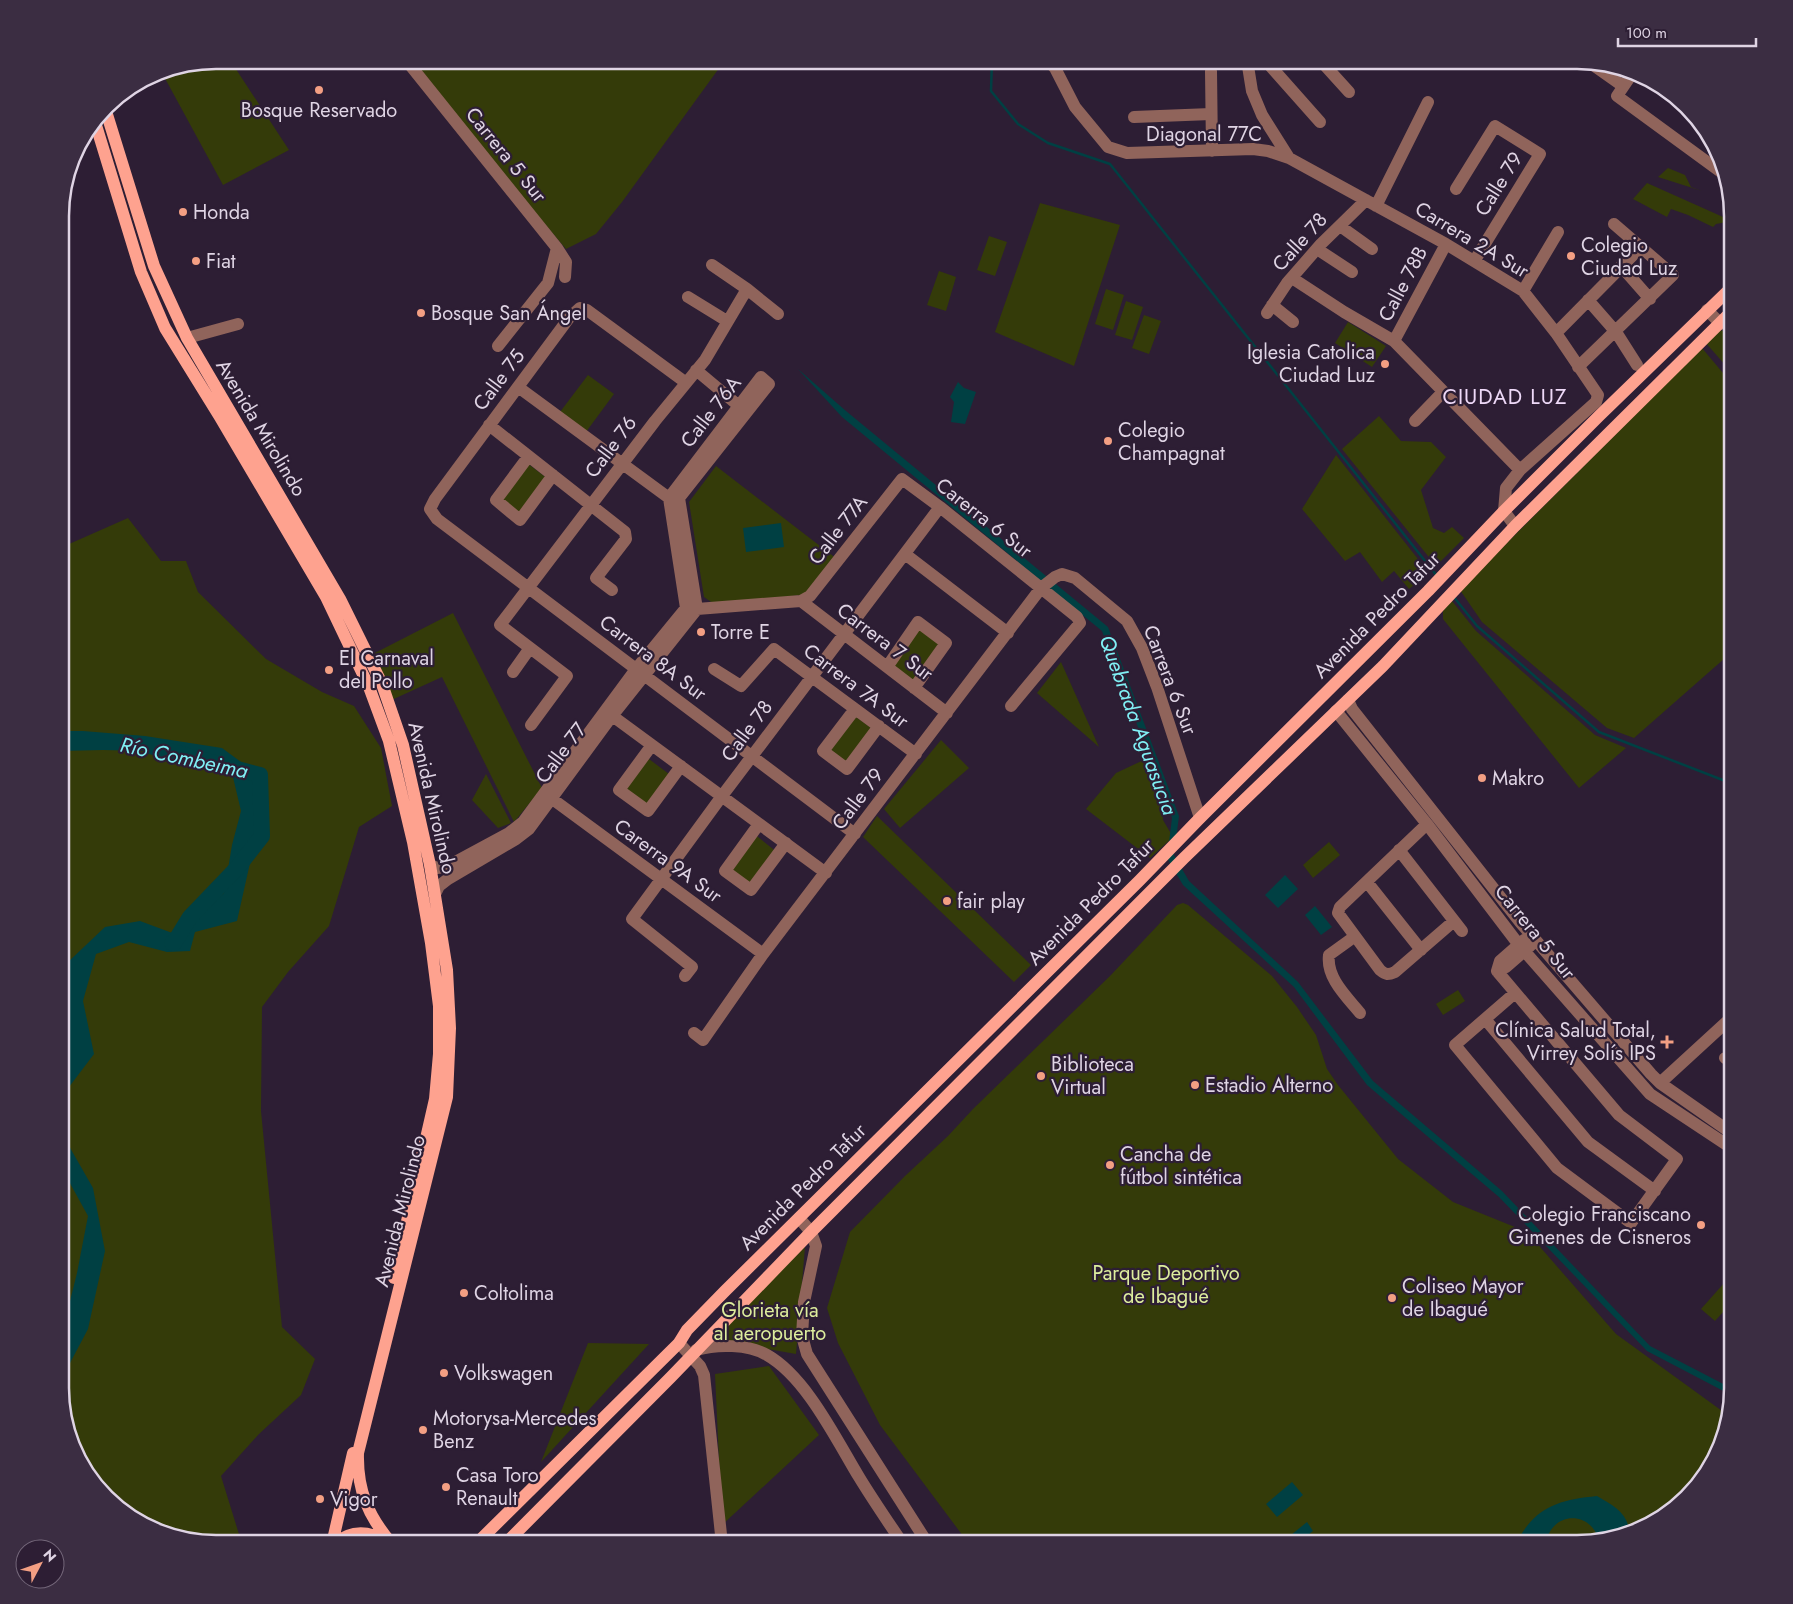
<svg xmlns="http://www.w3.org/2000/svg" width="1793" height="1604" viewBox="0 0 1793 1604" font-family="Jost,sans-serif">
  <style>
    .green { fill: #343b09 }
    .water { fill: #004043 }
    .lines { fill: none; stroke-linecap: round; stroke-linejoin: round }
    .stream { stroke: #004043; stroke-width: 2.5 }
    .river { stroke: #004043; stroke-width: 16 }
    .minor { stroke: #90645b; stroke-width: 12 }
    .major { stroke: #fea28f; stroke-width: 12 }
    .poi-dot { fill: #f39f83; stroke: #2d1e34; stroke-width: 2 }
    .labels { text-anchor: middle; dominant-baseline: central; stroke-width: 4.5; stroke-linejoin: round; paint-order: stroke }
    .poi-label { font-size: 20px; fill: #dfd4e4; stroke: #2d1e34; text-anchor: start }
    .street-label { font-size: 20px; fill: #dfd4e4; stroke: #2d1e34 }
    .park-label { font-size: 20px; fill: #dded9d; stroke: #2d1e34 }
    .neighbourhood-label { font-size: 21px; letter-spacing: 1px; fill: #eed9f8; stroke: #2d1e34 }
    .water-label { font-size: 21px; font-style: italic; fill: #80f0f5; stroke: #2d1e34 }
    .rim { fill: none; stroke: #dfd4e4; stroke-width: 2.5 }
  </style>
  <rect width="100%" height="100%" fill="#2d1e34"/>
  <path class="green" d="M215 60H230L289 150 223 185 161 71Z
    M409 60H725L622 202 596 234 566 249 431 90Z
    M1668 168 1685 175 1691 187 1702 191 1658 177Z
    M1647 183 1732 221 1716 224 1713 227 1688 215 1671 209 1667 217 1633 199Z
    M1040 203 1120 225 1074 366 995 332Z
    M989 236 1007 242 995 276 977 270Z
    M939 271 956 277 946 311 927 305Z
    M1106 289 1124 295 1113 330 1095 324Z
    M1126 301 1143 307 1132 340 1115 335Z
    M1144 315 1161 321 1149 354 1132 348Z
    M1348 322 1386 346 1372 367 1335 343Z
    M1717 330 1733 332V374L1705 342Z
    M1702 348 1733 385V651L1634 738 1607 728 1482 622 1460 590Z
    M588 375 614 394 586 432 560 412Z
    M1379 416 1401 441 1431 442 1446 457 1421 490 1433 528 1444 533 1452 527 1464 538 1436 566 1342 449Z
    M1336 455 1429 573 1409 589 1394 571 1382 582 1360 552 1345 561 1302 509Z
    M527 463 548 479 520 517 499 502Z
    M716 466 837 559 807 594 717 606 704 597 689 502Z
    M128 518 161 561H186L198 592 266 659 322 692 354 706 381 748 392 806 359 827 329 926 288 972 262 1007 261 1111 282 1327 315 1359 301 1395 259 1434 221 1476 242 1544H215L156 1532 106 1499 76 1457 60 1398V548Z
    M1452 601 1476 631 1595 735 1626 748 1579 788 1443 619V611Z
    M453 613 542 788 514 822 442 677 385 703 365 658Z
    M919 625 944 643 916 684 892 667Z
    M1061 662 1099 747 1037 693Z
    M852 714 874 730 847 767 826 750Z
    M941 740 969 768 900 828 884 809Z
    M645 756 673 777 648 811 619 790Z
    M1148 758 1160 784 1163 820 1173 837 1150 858 1086 809 1116 773Z
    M486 774 511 823 498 828 472 800Z
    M877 816 1031 965 1014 982 863 837Z
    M753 833 778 853 751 890 725 871Z
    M1329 842 1340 855 1313 878 1303 865Z
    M1183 903 1188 905 1272 976 1297 1007 1316 1035 1327 1069 1338 1085 1398 1159 1453 1202 1527 1232 1616 1334 1729 1416 1721 1448 1688 1498 1637 1532 1578 1544H969L880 1425 838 1343 827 1308 850 1232 905 1176 948 1136 973 1109 1110 976 1177 905Z
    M1458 990 1465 1001 1443 1015 1436 1004Z
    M805 1247 796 1354 712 1339Z
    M1733 1273V1301L1715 1321 1701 1309Z
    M588 1343 649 1344 541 1462Z
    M769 1366 819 1435 722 1525 715 1374Z"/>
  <path class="water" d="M798 369 846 411 1108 627 1179 816 1174 855 1189 881 1298 982 1373 1081 1502 1191 1650 1346 1733 1389V1396L1647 1351 1499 1197 1367 1085 1294 987 1183 885 1167 858 1172 818 1102 631 842 417Z
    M958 382 964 388 976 392 965 424 951 422 954 402 950 397Z
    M781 523 784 547 746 552 743 528Z
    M60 731H83L145 736 222 748 252 770 269 814 250 863 237 921 195 932 190 951 167 952 129 942 96 954 83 1001 94 1054 66 1091 65 1139 93 1188 105 1251 88 1329 60 1382V1341L77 1273 88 1216 60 1165V1079L70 1061 68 1022 67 963 105 927 140 921 175 934 224 893 232 845 241 811 232 773 190 752 103 750 60 751Z
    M1285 875 1298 889 1278 908 1265 895Z
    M1315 906 1332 927 1321 935 1305 915Z
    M1292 1482 1303 1495 1277 1517 1266 1504Z
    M1597 1496C1614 1506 1627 1512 1630 1533L1599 1540C1590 1509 1550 1512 1546 1544H1516C1534 1507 1558 1500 1597 1496Z
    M1307 1522 1313 1531 1298 1543 1291 1535Z
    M1370 1534 1373 1544H1342L1357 1535Z"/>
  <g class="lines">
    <path class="stream" d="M992 60 991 91 1018 124 1048 143 1110 164 1437 576
      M1453 596 1477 626 1599 732 1733 784"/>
    <path class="river" d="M150 746 260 775 262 836 237 868 190 917 174 943H172"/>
    <path class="minor" d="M406 60 557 248 566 262 565 277
      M1047 60 1055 68 1075 107 1108 147 1127 153 1253 149 1268 151 1289 158 1446 244 1523 291 1556 333 1598 395 1596 402 1520 470 1506 488 1504 511 1515 526
      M1247 60 1252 91 1262 115 1289 158
      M1265 60 1320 122
      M1320 60 1349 92
      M1589 62 1623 86
      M1211 71 1212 151
      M1634 71 1617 96 1725 175
      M1134 117 1211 114
      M1456 189 1495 126 1540 154 1475 260
      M1376 206 1428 102
      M1340 226 1372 249
      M1317 249 1352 272
      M712 265 747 289 778 314
      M1621 266 1650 299
      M1292 278 1344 312 1394 341 1520 470
      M1523 291 1558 232
      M688 297 727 321
      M1588 300 1616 332 1637 365
      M1272 305 1293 322
      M1707 310 1720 323 1733 325
      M1267 313 1287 283 1321 244 1366 200
      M1556 333 1641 247
      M187 338 238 324
      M1394 341 1446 244
      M498 346 548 283 557 248
      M1578 367 1673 275 1614 224
      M696 370 739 406
      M685 382 587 310 580 308 569 318 435 499 430 509 437 519 855 834
      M518 387 669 498H676
      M1415 421 1443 392
      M489 425 625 532 626 539 596 578 612 590
      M528 457 496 500 520 520 553 475
      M679 498 769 384 761 377 669 498 686 608
      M679 498 697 609
      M905 554 1008 633
      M801 601 947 713
      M686 608 697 609 801 601 810 596 902 479 940 507 1077 617 1080 623 1011 706
      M887 667 918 622 946 643 914 688
      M714 669 741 686 774 649 916 754
      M513 672 530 648
      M1348 700 1352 709 1520 922 1651 1074 1660 1083 1733 1134
      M855 709 823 751 847 769 879 726
      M1336 711 1427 824 1519 945 1650 1094 1733 1149
      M607 712 826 873
      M531 725 567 676 500 625 655 421 705 360 747 289
      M1730 736 1733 730
      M652 745 619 790 648 811 681 766
      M551 798 763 954
      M759 824 725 871 751 890 786 843
      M1427 824 1340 907 1338 913 1380 970C1386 975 1388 975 1395 972L1454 921
      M1399 850 1462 931
      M430 865 437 868 446 867 509 833 523 822 636 669 686 608
      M1367 882 1421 950
      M435 894 439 886 448 879 516 839 529 829 612 716 697 609
      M1354 937 1329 955C1326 978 1347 997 1360 1013
      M1497 971 1619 1115 1677 1159 1631 1223 1557 1168 1455 1045 1515 993
      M1497 971 1500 961 1524 940
      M1497 971 1506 967 1530 946
      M685 976 692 967 632 919 722 796 940 507
      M1485 1019 1588 1142 1655 1191
      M694 1033 703 1040 763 954 1041 588 1055 577 1062 574 1075 578 1127 621 1142 648 1157 687 1200 818
      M1725 1058 1733 1063
      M1660 1083 1733 1016
      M799 1218 811 1232 816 1246 804 1302 802 1336 807 1354 928 1544
      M679 1343 700 1366 704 1375 722 1544
      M696 1350C717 1344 748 1344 767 1355 806 1377 836 1439 859 1477 873 1500 888 1522 903 1544"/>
    <path class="major" d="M105 108 154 266 187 338 340 599 382 684 403 745 430 865 447 970 450 1028 447 1097 358 1453C357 1490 368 1516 392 1544
      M95 122 141 272 165 328 220 417 326 597 369 687 389 741 413 842 431 943 439 1006V1054L435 1099 394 1278
      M332 1544 353 1453
      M334 1544C351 1530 368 1530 387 1542
      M476 1544 679 1343 687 1330 725 1291 1140 880 1200 818 1428 591 1504 511 1599 416 1733 286
      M505 1544 671 1377 811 1232 1184 858 1383 666 1515 526 1733 310"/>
  </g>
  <g class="poi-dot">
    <circle cx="319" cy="90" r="5"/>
    <circle cx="183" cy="212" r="5"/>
    <circle cx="1571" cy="256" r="5"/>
    <circle cx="196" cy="261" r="5"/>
    <circle cx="421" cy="313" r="5"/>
    <circle cx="1385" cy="364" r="5"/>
    <circle cx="1108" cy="441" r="5"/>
    <circle cx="701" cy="632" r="5"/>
    <circle cx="329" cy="670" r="5"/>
    <circle cx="1482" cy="778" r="5"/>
    <circle cx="947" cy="901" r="5"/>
    <path d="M1664.5 1034.5h5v5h5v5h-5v5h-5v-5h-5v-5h5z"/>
    <circle cx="1041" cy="1076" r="5"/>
    <circle cx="1195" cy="1085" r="5"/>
    <circle cx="1110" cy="1165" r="5"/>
    <circle cx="1701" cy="1225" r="5"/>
    <circle cx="464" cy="1293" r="5"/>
    <circle cx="1392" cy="1298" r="5"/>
    <circle cx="444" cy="1373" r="5"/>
    <circle cx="423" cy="1430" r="5"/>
    <circle cx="446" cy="1487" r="5"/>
    <circle cx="320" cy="1499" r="5"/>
  </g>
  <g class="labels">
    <g class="poi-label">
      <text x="319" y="110" text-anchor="middle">Bosque Reservado</text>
      <text x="193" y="212">Honda</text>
      <text x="1581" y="245">Colegio<tspan x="1581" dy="23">Ciudad Luz</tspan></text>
      <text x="206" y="261">Fiat</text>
      <text x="431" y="313">Bosque San Ángel</text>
      <text x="1375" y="352" text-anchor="end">Iglesia Catolica<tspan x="1375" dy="23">Ciudad Luz</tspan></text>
      <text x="1118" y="430">Colegio<tspan x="1118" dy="23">Champagnat</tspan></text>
      <text x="711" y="632">Torre E</text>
      <text x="339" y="658">El Carnaval<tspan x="339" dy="23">del Pollo</tspan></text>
      <text x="1492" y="778">Makro</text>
      <text x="957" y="901">fair play</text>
      <text x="1656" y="1030" text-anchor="end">Clínica Salud Total,<tspan x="1656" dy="23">Virrey Solís IPS</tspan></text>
      <text x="1051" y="1064">Biblioteca<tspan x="1051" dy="23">Virtual</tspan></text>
      <text x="1205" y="1085">Estadio Alterno</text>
      <text x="1120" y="1154">Cancha de<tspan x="1120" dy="23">fútbol sintética</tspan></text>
      <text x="1691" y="1214" text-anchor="end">Colegio Franciscano<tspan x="1691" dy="23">Gimenes de Cisneros</tspan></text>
      <text x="1402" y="1286">Coliseo Mayor<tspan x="1402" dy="23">de Ibagué</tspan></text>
      <text x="474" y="1293">Coltolima</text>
      <text x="454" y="1373">Volkswagen</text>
      <text x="433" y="1418">Motorysa-Mercedes<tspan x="433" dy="23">Benz</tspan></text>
      <text x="456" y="1475">Casa Toro<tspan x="456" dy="23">Renault</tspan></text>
      <text x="330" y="1499">Vigor</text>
    </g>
    <g class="street-label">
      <text x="1204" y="134">Diagonal 77C</text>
      <text transform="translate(506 155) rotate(51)">Carrera 5 Sur</text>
      <text transform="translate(1499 184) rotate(-58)">Calle 79</text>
      <text transform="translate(1472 240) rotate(31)">Carrera 2A Sur</text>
      <text transform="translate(1300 242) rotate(-48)">Calle 78</text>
      <text transform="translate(1403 284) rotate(-62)">Calle 78B</text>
      <text transform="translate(499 380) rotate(-53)">Calle 75</text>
      <text transform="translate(711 412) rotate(-52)">Calle 76A</text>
      <text transform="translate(261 428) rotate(59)">Avenida Mirolindo</text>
      <text transform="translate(611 447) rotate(-53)">Calle 76</text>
      <text transform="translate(984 518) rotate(38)">Carerra 6 Sur</text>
      <text transform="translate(838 530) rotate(-52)">Calle 77A</text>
      <text transform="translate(1377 615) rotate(-45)">Avenida Pedro Tafur</text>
      <text transform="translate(885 642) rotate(37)">Carrera 7 Sur</text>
      <text transform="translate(653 658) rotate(37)">Carrera 8A Sur</text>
      <text transform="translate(1170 680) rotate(69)">Carrera 6 Sur</text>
      <text transform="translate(856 686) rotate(37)">Carrera 7A Sur</text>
      <text transform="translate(747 731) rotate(-53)">Calle 78</text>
      <text transform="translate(561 753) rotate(-53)">Calle 77</text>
      <text transform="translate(432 798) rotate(77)">Avenida Mirolindo</text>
      <text transform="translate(858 799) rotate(-53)">Calle 79</text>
      <text transform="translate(668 861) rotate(36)">Carerra 9A Sur</text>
      <text transform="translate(1091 902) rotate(-45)">Avenida Pedro Tafur</text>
      <text transform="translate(1535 932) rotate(51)">Carrera 5 Sur</text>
      <text transform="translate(803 1187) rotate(-45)">Avenida Pedro Tafur</text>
      <text transform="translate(400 1211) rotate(-76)">Avenida Mirolindo</text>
    </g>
    <g class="park-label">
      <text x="1166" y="1273">Parque Deportivo<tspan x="1166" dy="23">de Ibagué</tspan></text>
      <text x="770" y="1310">Glorieta vía<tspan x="770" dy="23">al aeropuerto</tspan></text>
    </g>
    <g class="neighbourhood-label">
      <text x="1505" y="397">CIUDAD LUZ</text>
    </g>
    <g class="water-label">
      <text transform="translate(1138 725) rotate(70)">Quebrada Aguasucia</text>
      <text transform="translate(184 758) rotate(12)">Río Combeima</text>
    </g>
  </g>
  <path d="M0 0H1793V1604H0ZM216 69H1577A147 147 0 0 1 1724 216V1388A147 147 0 0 1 1577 1535H216A147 147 0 0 1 69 1388V216A147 147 0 0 1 216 69Z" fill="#3b2d42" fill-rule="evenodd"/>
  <path class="rim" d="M216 69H1577A147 147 0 0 1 1724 216V1388A147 147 0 0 1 1577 1535H216A147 147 0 0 1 69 1388V216A147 147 0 0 1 216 69Z"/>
  <g transform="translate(40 1564) rotate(49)"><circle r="24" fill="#2d1e34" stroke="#74677a"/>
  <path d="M0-4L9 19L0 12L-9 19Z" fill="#f39f83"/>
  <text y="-8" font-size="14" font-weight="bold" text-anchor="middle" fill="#dfd4e4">N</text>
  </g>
  <path d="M1618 38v8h138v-8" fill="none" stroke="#dfd4e4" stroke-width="2.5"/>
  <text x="1626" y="38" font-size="15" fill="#dfd4e4" stroke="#2d1e34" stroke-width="4" paint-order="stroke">100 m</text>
</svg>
